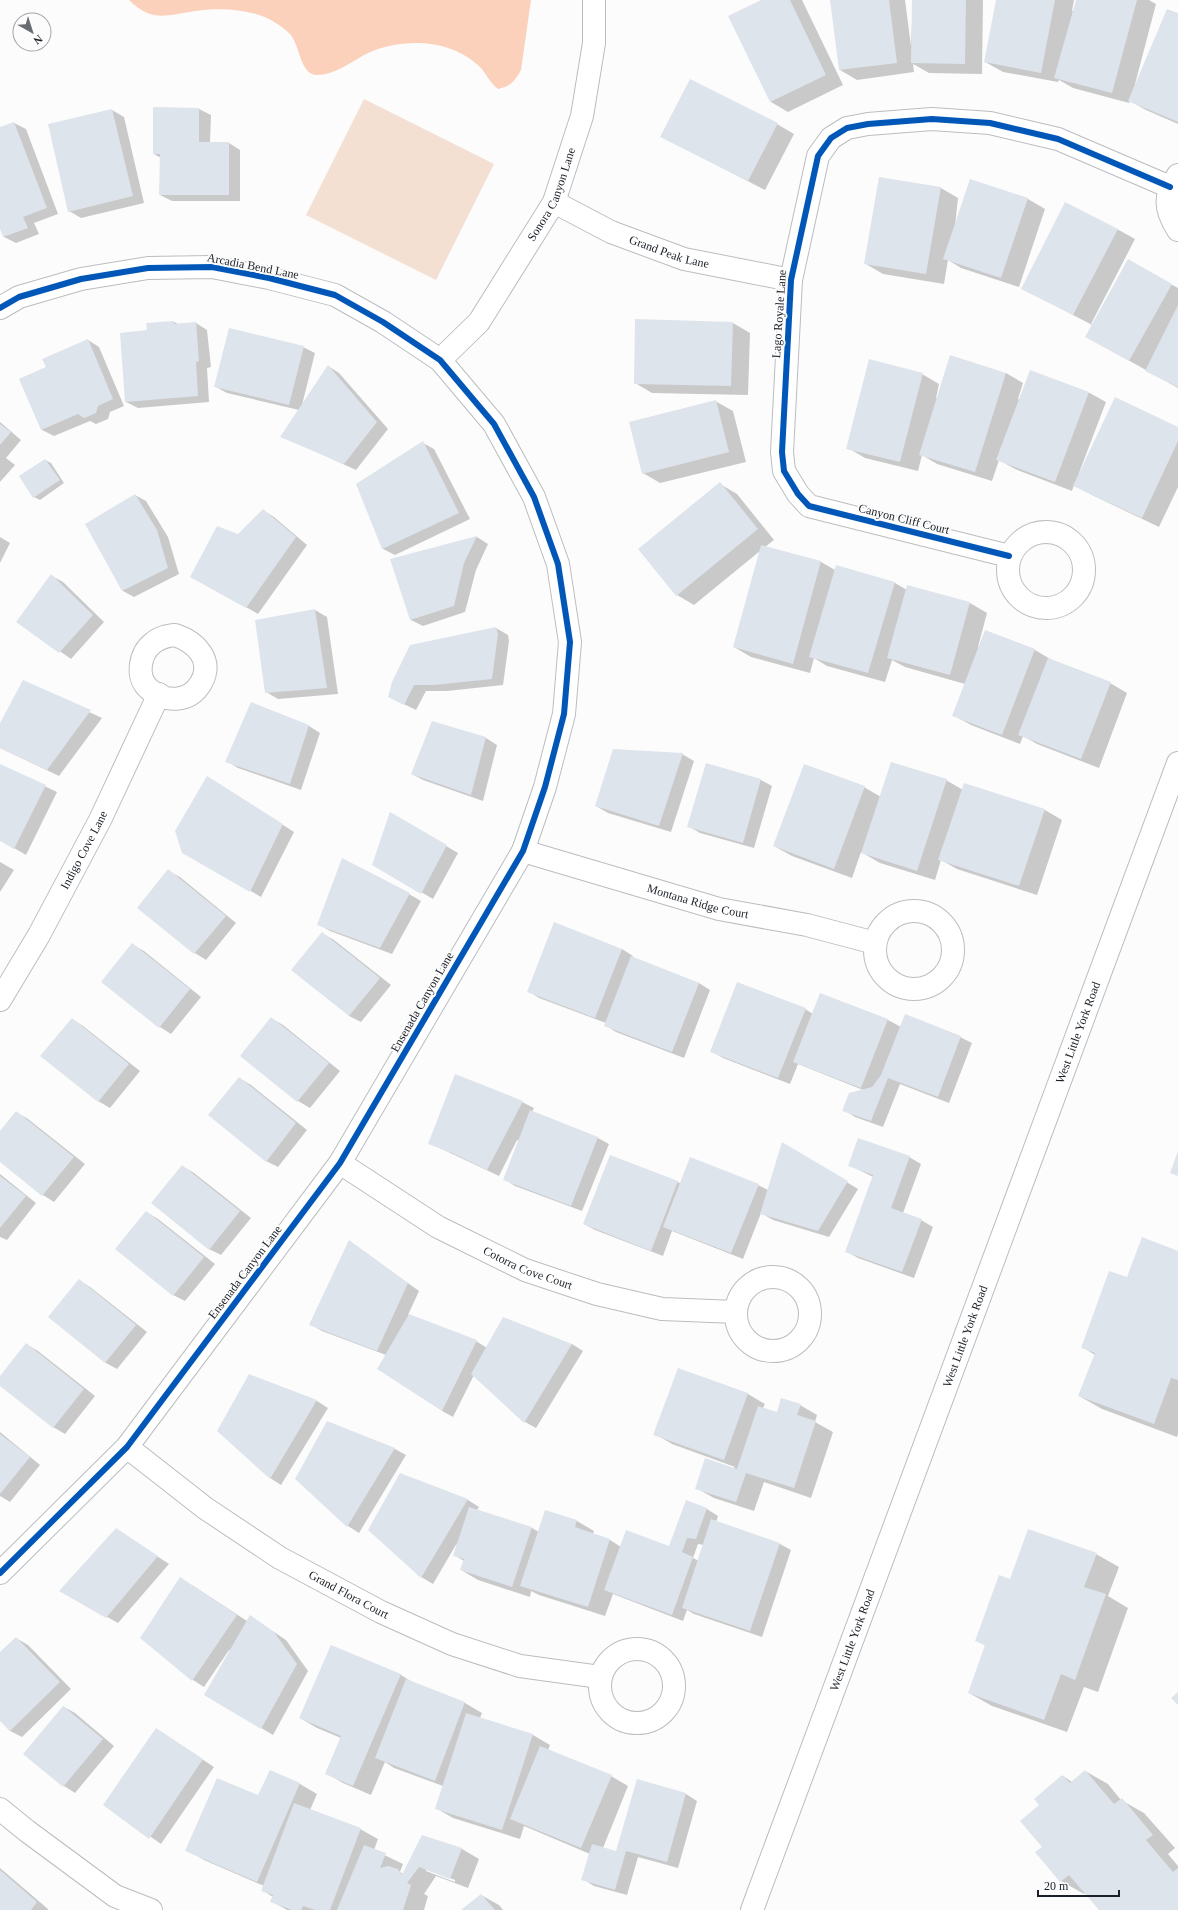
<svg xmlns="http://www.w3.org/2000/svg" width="1178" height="1910" viewBox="0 0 1178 1910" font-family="Georgia,serif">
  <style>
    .green { fill: #f4dfd3 }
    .water { fill: #fbd1bb }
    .shadow { fill: #0003; fill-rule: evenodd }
    .building { fill: #dee4ec }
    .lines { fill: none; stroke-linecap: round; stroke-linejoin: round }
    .street-casing { stroke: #babdc1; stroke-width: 24 }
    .secondary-casing { stroke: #babdc1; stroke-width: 24 }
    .street { stroke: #fff; stroke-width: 22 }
    .secondary { stroke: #fff; stroke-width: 22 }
    .cycleway-casing { stroke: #fcfcfc; stroke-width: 8 }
    .cycleway { stroke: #0057b8; stroke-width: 6 }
    .labels { text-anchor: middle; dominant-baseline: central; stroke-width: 4; stroke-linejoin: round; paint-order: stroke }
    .street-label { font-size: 12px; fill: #1a2027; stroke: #fcfcfc }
  </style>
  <rect width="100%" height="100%" fill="#fcfcfc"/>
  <path class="green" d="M364 99 494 164 436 280 306 215Z"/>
  <path class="water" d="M129 0H531L521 70C515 81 511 86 498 89 490 83 487 75 481 68 451 38 400 37 364 55 350 63 334 75 317 75 300 75 300 45 290 34 282 26 268 17 256 14 238 9 215 8 196 11 167 15 152 23 129 0Z"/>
  <path class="shadow" d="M763 0H802L843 85 788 112 771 102Z
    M831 0H905L911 46 913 0H983L982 74 929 73 913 64 914 72 857 80 840 70Z
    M997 0H1074L1072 11H1074L1077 0H1149L1156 4 1134 88 1178 14V124L1146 110 1130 101 1129 103 1073 88 1059 80 1058 82 1003 72 985 62Z
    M154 108 199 109 211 115 210 143H229L240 150V201H172L160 195 161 158 154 154Z
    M112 110 124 117 144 203 81 218 69 211Z
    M14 123 26 129 58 214 34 223 39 234 16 243 4 237 0 226V128Z
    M777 124 794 134 765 190 662 137Z
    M880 178 941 188 958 198 955 226 970 180 1028 199 1045 209 1019 287 961 268 948 260 944 284 883 274 866 264Z
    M1117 229 1135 239 1091 324H1093L1128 261 1178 288V388L1103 346 1092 325 1022 288Z
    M174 322 178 324 196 323 207 330 211 367 207 368 209 402 138 408 126 402Z
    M733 323 750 333 748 395 652 393 635 383Z
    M88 340 99 347 124 406 110 412 108 419 96 424 90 421 54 436 42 430 20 379 47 367Z
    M303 347 315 353 302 405 328 366 339 373 388 429 356 470 282 436 299 410 227 393 216 387Z
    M1006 373 1023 383 1018 399 1020 400 1088 392 1106 402 1079 473 1080 474 1178 428V487L1159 527 1092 495 1074 485 1072 491 1015 469 999 460 992 481 937 464 922 455 918 471 865 458 848 448 922 374 939 384 936 398H938Z
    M715 401 733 411 746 462 660 483 643 473Z
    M0 422 21 440 6 458 15 465 0 482Z
    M423 443 434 449 470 519 395 555 383 549 357 484Z
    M45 460 51 463 64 483 40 500 34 497Z
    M720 484 737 494 774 540 765 547 821 562 835 570 837 566 895 583 907 590 908 586 970 603 987 613 978 647H979L985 632 1035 650 1052 660 1110 683 1127 693 1099 768 1037 744 1023 736 1020 744 971 725 953 715 965 684 905 667 892 660 885 682 827 666 814 658 810 673 751 657 734 647 760 551 694 605 677 595Z
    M135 495 146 501 168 537 179 574 134 597 123 591 86 524Z
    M263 510 274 517 307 545 258 614 191 576 239 535Z
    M0 537 10 543 0 563Z
    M477 537 488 544 476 570 465 612 423 626 411 620 391 560Z
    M52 576 63 582 104 622 71 659 18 622Z
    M315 610 327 617 338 694 278 699 266 692Z
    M496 628 508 635 509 641 503 685 447 691H426L416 710 389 697Z
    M24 682 102 718 59 776 0 748V725Z
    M251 703 309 726 320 733 301 790 238 768 227 761Z
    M486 738 497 745 483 801 423 780 412 774Z
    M682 754 694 761 671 832 608 813 596 806Z
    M0 765 57 792 26 855 0 840Z
    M706 765 761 780 772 786 754 848 700 833 688 826Z
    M946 780 963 790 965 784 1045 810 1062 820 1037 895 957 869 941 860 935 880 880 863 861 852 852 878 792 856 774 846 864 787 881 797Z
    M219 784 294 832 261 897 183 852Z
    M390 813 458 853 433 899 373 864Z
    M0 862 14 870 0 892Z
    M168 871 180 877 236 923 206 960 195 953 138 908Z
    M409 894 421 901 392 954 330 931 318 924Z
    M322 933 334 940 391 985 361 1022 349 1016Z
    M133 945 144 951 201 997 171 1034 160 1027 103 982Z
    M622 949 633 956 632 958 699 983 710 990 684 1058 616 1032 605 1025 606 1023 539 998 528 991Z
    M821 994 888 1020 901 1027 960 1037 972 1043 949 1103 900 1084 883 1127 855 1117 844 1110 863 1090 798 1064 790 1084 723 1058 711 1051 805 1009 813 1014Z
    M271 1018 283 1025 340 1071 310 1108 298 1101 241 1055Z
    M72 1019 83 1026 140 1071 110 1108 98 1101Z
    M239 1078 251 1085 307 1130 278 1167 266 1161Z
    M522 1102 534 1108 532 1112 598 1138 609 1144 582 1211 515 1186 504 1179 519 1141 517 1140 499 1176 429 1143Z
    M16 1112 28 1119 85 1164 54 1202 43 1195 0 1161V1132Z
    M794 1150 858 1189 829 1237 773 1220 761 1213 743 1259 672 1231 663 1256 595 1230 584 1224 678 1182 681 1184 758 1185 768 1190Z
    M909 1157 921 1164 903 1213 921 1220 933 1227 914 1278 858 1258 846 1251 873 1177 849 1165Z
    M182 1166 194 1173 251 1218 221 1255 209 1249Z
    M0 1174 36 1203 7 1240 0 1237Z
    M146 1212 158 1219 215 1264 185 1301 173 1295Z
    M349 1241 419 1291 408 1315 476 1341 487 1348 572 1344 583 1351 536 1428 525 1422 474 1375 453 1417 442 1411 386 1355 322 1331 310 1324Z
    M1178 1252V1434L1177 1437 1102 1409 1079 1396 1095 1355 1082 1347 1127 1279Z
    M79 1280 90 1287 147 1332 117 1369 106 1363 49 1317Z
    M26 1344 38 1351 95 1396 65 1434 53 1427 0 1384V1377Z
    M678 1369 748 1394 765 1404 763 1408 777 1413 800 1405 817 1415 815 1422 833 1432 811 1498 764 1482 754 1511 714 1498 696 1488 735 1467 672 1444 655 1434Z
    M249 1375 317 1401 328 1408 281 1485 270 1478Z
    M327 1423 395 1449 406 1455 359 1533 348 1526 296 1479Z
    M0 1432 40 1465 10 1502 0 1496Z
    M401 1474 468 1500 479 1507 477 1510 532 1528 539 1532 546 1511 577 1521 594 1531 593 1534 610 1540 621 1547H670L686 1502 707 1509 718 1516 716 1522 780 1544 791 1550 762 1637 694 1614 687 1610 683 1621 613 1594 605 1616 539 1595 531 1591 530 1597 478 1580 461 1570 464 1561 454 1555 457 1543 433 1584 421 1577ZM698 1544 704 1545 699 1561 693 1558Z
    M116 1529 169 1564 118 1623 60 1591Z
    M1096 1554 1119 1567 1108 1596 1128 1608 1098 1692 1084 1687 1067 1732 992 1706 969 1693 986 1646 976 1640 1011 1580Z
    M192 1585 247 1621 250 1616 286 1640 308 1671 273 1735 205 1695 231 1651 229 1650 204 1687 193 1680 141 1638Z
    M16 1638 28 1645 71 1689 22 1737 10 1731 0 1720V1654Z
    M331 1646 401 1675 417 1685 465 1703 482 1713 480 1718 533 1735 550 1745 548 1750 611 1776 628 1786 603 1848 617 1852 638 1780 686 1794 697 1801 678 1868 638 1857 627 1895 594 1886 583 1879 590 1854 524 1826 520 1839 453 1818 436 1808 443 1786 394 1768 385 1762 371 1795 343 1783 326 1773 341 1738 317 1728 300 1718Z
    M64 1707 75 1713 114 1746 75 1793 64 1786 24 1754Z
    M156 1729 214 1767 161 1844 105 1805Z
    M270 1771 300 1784 317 1794 310 1810 360 1829 378 1839 374 1850 403 1864 400 1872 403 1874 422 1836 462 1849 479 1859 468 1888 436 1876 424 1894 428 1896 424 1910H287L271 1901 273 1897 262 1890 264 1886 204 1860 187 1850 259 1797ZM426 1869 455 1880V1882L426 1871Z
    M1085 1771 1108 1784 1121 1800 1144 1813 1175 1848 1168 1854 1178 1866V1910H1101L1086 1893 1084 1894 1061 1881 1037 1853 1044 1847 1040 1805 1063 1776 1072 1782Z
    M0 1868 48 1909V1910H0Z
    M481 1895 499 1905 503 1910H463Z"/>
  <path class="building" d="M761 0H790L826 75 770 102 728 16Z
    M830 0H889L897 63 839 70Z
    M912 0H966L965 64 911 63Z
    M996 0H1055L1041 73 984 62Z
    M1076 0H1137L1112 93 1054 78Z
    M1167 9 1178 13V122L1128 101Z
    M690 79 778 123 748 181 660 137Z
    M153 107 199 108V142H229V195H159L160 154H153Z
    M112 109 133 196 68 212 48 124Z
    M14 122 47 208 23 217 28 228 3 237 0 229V127Z
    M879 177 941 187 926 274 864 264Z
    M970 179 1028 198 1001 278 943 259Z
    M1065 202 1118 229 1073 315 1021 289Z
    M1128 259 1172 284 1129 361 1085 337Z
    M1178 305V387L1145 371Z
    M635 319 733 322 731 386 634 384Z
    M174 321V324L196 322 199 361 196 362 198 396 125 402 120 333 147 330 146 323Z
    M229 328 304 346 289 405 214 387Z
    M88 339 113 399 98 406 96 413 84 418 78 414 41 430 19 379 46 367 42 359Z
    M950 355 1006 373 975 472 919 455Z
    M869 359 923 373 900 462 846 449Z
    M328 365 377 422 344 464 280 437Z
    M1030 370 1089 392 1055 482 996 460Z
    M1115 397 1178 427V441L1142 518 1073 486Z
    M716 400 729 452 642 474 629 422Z
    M0 424 11 432 0 445Z
    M423 441 459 513 382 549 356 484Z
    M45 459 60 480 33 498 19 476Z
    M720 482 758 529 676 596 638 549Z
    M135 494 157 530 168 568 122 591 85 524Z
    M263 509 296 537 246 608 190 577 217 526 238 534Z
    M477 536 464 563 454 606 410 620 390 559Z
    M761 545 821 561 793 664 733 647Z
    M836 565 895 582 868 673 809 657Z
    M51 574 93 615 59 653 16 622Z
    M907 585 970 602 950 675 887 658Z
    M315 609 327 688 265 693 255 620Z
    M496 627 498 634 492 679 434 685H414L404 705 388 697 392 682 410 645Z
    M985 630 1035 649 1002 735 952 716Z
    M1048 658 1111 682 1081 759 1018 735Z
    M23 680 91 710 47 770 0 748V723Z
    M251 702 309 725 290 784 225 762Z
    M432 721 486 737 471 795 411 774Z
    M613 749 683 753 659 826 595 806Z
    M891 762 947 779 917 871 861 853Z
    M706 763 761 779 743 843 687 827Z
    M0 764 46 785 14 849 0 841Z
    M804 764 865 786 834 869 773 846Z
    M207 776 283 824 250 892 182 853 175 831Z
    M964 783 1045 809 1019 886 938 860Z
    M390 812 447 845 421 894 372 865Z
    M342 858 410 893 380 948 317 925Z
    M168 869 226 916 194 954 137 908Z
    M554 922 622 949 595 1018 527 992Z
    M322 932 380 978 349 1016 291 970Z
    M132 943 190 989 159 1028 101 982Z
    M631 956 699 983 672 1052 604 1026Z
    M737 982 806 1008 778 1078 710 1052Z
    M820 993 888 1019 861 1088 793 1062Z
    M905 1014 961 1036 938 1097 888 1078 871 1121 842 1111 849 1093 872 1087 881 1075Z
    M271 1017 329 1063 297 1102 240 1056Z
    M72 1018 129 1064 98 1102 40 1056Z
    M455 1074 523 1101 487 1170 452 1153 428 1144Z
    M239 1077 296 1123 266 1162 208 1115Z
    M530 1110 598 1137 571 1206 503 1180Z
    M16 1111 74 1157 42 1196 0 1162V1131Z
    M858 1138 910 1156 891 1208 922 1219 902 1272 845 1252 873 1175 848 1166Z
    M782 1142 848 1181 818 1231 760 1214Z
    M1178 1151V1176L1170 1173Z
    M610 1155 678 1181 651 1251 583 1224Z
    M690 1157 759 1184 731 1253 663 1227Z
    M182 1165 240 1211 209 1250 151 1203Z
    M0 1176 26 1196 0 1228Z
    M146 1211 204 1257 173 1296 115 1249Z
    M1142 1237 1178 1251V1380L1171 1378 1154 1424 1078 1396 1095 1353 1081 1348 1109 1271 1127 1277Z
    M349 1240 408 1283 377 1351 309 1325Z
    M79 1279 136 1325 105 1363 48 1317Z
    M409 1314 477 1340 442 1411 377 1369Z
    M503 1317 572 1344 524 1423 471 1374Z
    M26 1343 84 1389 53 1428 0 1386V1376Z
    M678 1368 748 1393 724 1460 653 1435Z
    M249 1374 317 1400 270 1479 217 1431Z
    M781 1398 801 1404 797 1415 816 1421 794 1488 746 1473 736 1502 695 1489 705 1458 737 1469 758 1406 777 1412Z
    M327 1421 395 1448 347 1527 295 1479Z
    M0 1434 30 1457 0 1494Z
    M400 1473 468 1499 421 1578 368 1530Z
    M686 1500 707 1508 696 1539 687 1538 682 1552 693 1557 672 1615 604 1590 626 1530 669 1546Z
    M469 1507 532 1527 512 1587 460 1570 464 1559 453 1556Z
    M545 1510 577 1520 575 1527 610 1539 588 1607 520 1586Z
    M711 1519 780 1543 750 1631 682 1608Z
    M116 1528 158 1556 106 1618 59 1591Z
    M1028 1529 1097 1553 1084 1587 1106 1594 1075 1680 1061 1674 1044 1720 968 1693 985 1645 975 1641 999 1575 1010 1579Z
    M180 1577 237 1615 192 1681 140 1638Z
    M250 1615 274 1632 297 1664 261 1729 204 1695Z
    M16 1637 60 1682 10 1731 0 1721V1652Z
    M331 1645 401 1674 353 1786 325 1774 341 1736 299 1718Z
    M406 1679 465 1702 435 1781 375 1758Z
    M1178 1692V1705L1171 1698Z
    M63 1706 103 1739 63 1787 23 1754Z
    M466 1713 533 1734 502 1830 435 1809Z
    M156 1728 203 1759 149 1839 103 1805Z
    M540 1746 612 1775 581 1848 510 1819Z
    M270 1770 300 1783 257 1882 185 1851 217 1778 258 1795Z
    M1085 1770 1114 1804 1122 1798 1153 1835 1146 1840 1173 1872 1178 1868V1910H1099L1069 1875 1060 1882 1035 1852 1042 1847 1020 1821 1039 1805 1034 1799 1062 1775 1070 1783Z
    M637 1779 686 1793 667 1862 626 1851 615 1890 581 1880 592 1844 616 1851Z
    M294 1803 361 1828 330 1910H315L303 1906 301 1910H292L270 1902 273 1895 261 1891Z
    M422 1835 462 1848 450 1879 419 1867 407 1883 411 1885 403 1910H337L364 1845 386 1853 380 1868 388 1866 398 1869 402 1875Z
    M0 1870 37 1902 31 1910H0Z
    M481 1894 495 1910H461Z"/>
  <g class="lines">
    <g class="street-casing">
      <g id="street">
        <path d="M1178 175C1164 196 1164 208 1178 230"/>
        <path id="s1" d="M554 202 611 232 684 259 791 280"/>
        <path d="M0 308 19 297 81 279 148 268 212 267 269 278 335 295 383 322 440 360 494 424 534 497 558 564 570 642 564 714 545 787 523 851 340 1163 127 1447 0 1573"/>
        <path id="s2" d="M440 360 479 322 554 202 582 116 594 43V0"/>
        <circle cx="1046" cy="570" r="38"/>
        <path d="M1009 556 809 506 798 494 784 471 782 452 791 280 818 156 831 138 847 128 868 124 932 119 990 123 1058 139 1170 187"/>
        <path d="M175 635C196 642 214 660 201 683 189 703 165 703 149 689 135 677 140 653 153 643 160 637 167 636 175 635Z"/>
        <path id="s3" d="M523 851 719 909 807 925 875 943"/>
        <circle cx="914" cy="950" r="39"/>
        <path id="s4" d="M0 1000 39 935 100 820 159 694"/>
        <path id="s5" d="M340 1163 438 1227 525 1270 597 1294 662 1309 736 1312"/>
        <circle cx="773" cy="1314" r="37"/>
        <path id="s6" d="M127 1447 205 1508 280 1558 381 1612 452 1644 520 1666 600 1677"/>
        <circle cx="637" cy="1686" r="37"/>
        <path d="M0 1809 27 1831 115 1896 151 1910"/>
      </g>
    </g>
    <g class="secondary-casing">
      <g id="secondary">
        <path id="s7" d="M752 1910 1178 763"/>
      </g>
    </g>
    <use href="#street" class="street"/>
    <use href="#secondary" class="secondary"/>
    <g class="cycleway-casing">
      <path id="cycleway" d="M0 308 19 297 81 279 148 268 212 267 269 278 335 295 383 322 440 360 494 424 534 497 558 564 570 642 564 714 545 787 523 851 340 1163 127 1447 0 1573
        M1009 556 809 506 798 494 784 471 782 452 791 280 818 156 831 138 847 128 868 124 932 119 990 123 1058 139 1170 187"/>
    </g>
    <use href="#cycleway" class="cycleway"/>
  </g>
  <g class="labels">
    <g class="street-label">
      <text stroke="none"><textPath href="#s2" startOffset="202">Sonora Canyon Lane</textPath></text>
      <text stroke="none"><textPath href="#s1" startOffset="126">Grand Peak Lane</textPath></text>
      <text transform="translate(253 266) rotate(11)">Arcadia Bend Lane</text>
      <text transform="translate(779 314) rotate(-86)">Lago Royale Lane</text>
      <text transform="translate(904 519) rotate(14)">Canyon Cliff Court</text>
      <text stroke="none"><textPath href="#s4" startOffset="172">Indigo Cove Lane</textPath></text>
      <text stroke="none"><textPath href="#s3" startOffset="182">Montana Ridge Court</textPath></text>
      <text transform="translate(422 1002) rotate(-60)">Ensenada Canyon Lane</text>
      <text stroke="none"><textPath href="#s7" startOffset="936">West Little York Road</textPath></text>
      <text stroke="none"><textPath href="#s5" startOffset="216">Cotorra Cove Court</textPath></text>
      <text transform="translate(245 1272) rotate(-53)">Ensenada Canyon Lane</text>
      <text stroke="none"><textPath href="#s7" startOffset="612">West Little York Road</textPath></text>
      <text stroke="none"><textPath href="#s6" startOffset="267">Grand Flora Court</textPath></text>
      <text stroke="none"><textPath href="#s7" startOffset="288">West Little York Road</textPath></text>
    </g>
  </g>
  <g transform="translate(32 32) rotate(141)"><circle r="19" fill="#fcfcfc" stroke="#a2a4a7"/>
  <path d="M0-3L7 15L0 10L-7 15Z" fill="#696d72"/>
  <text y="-6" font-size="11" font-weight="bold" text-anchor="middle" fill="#1a2027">N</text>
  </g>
  <path d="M1038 1890v6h81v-6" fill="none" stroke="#1a2027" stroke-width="2"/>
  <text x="1044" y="1890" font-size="12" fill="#1a2027" stroke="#fcfcfc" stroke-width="3" paint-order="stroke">20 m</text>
</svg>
